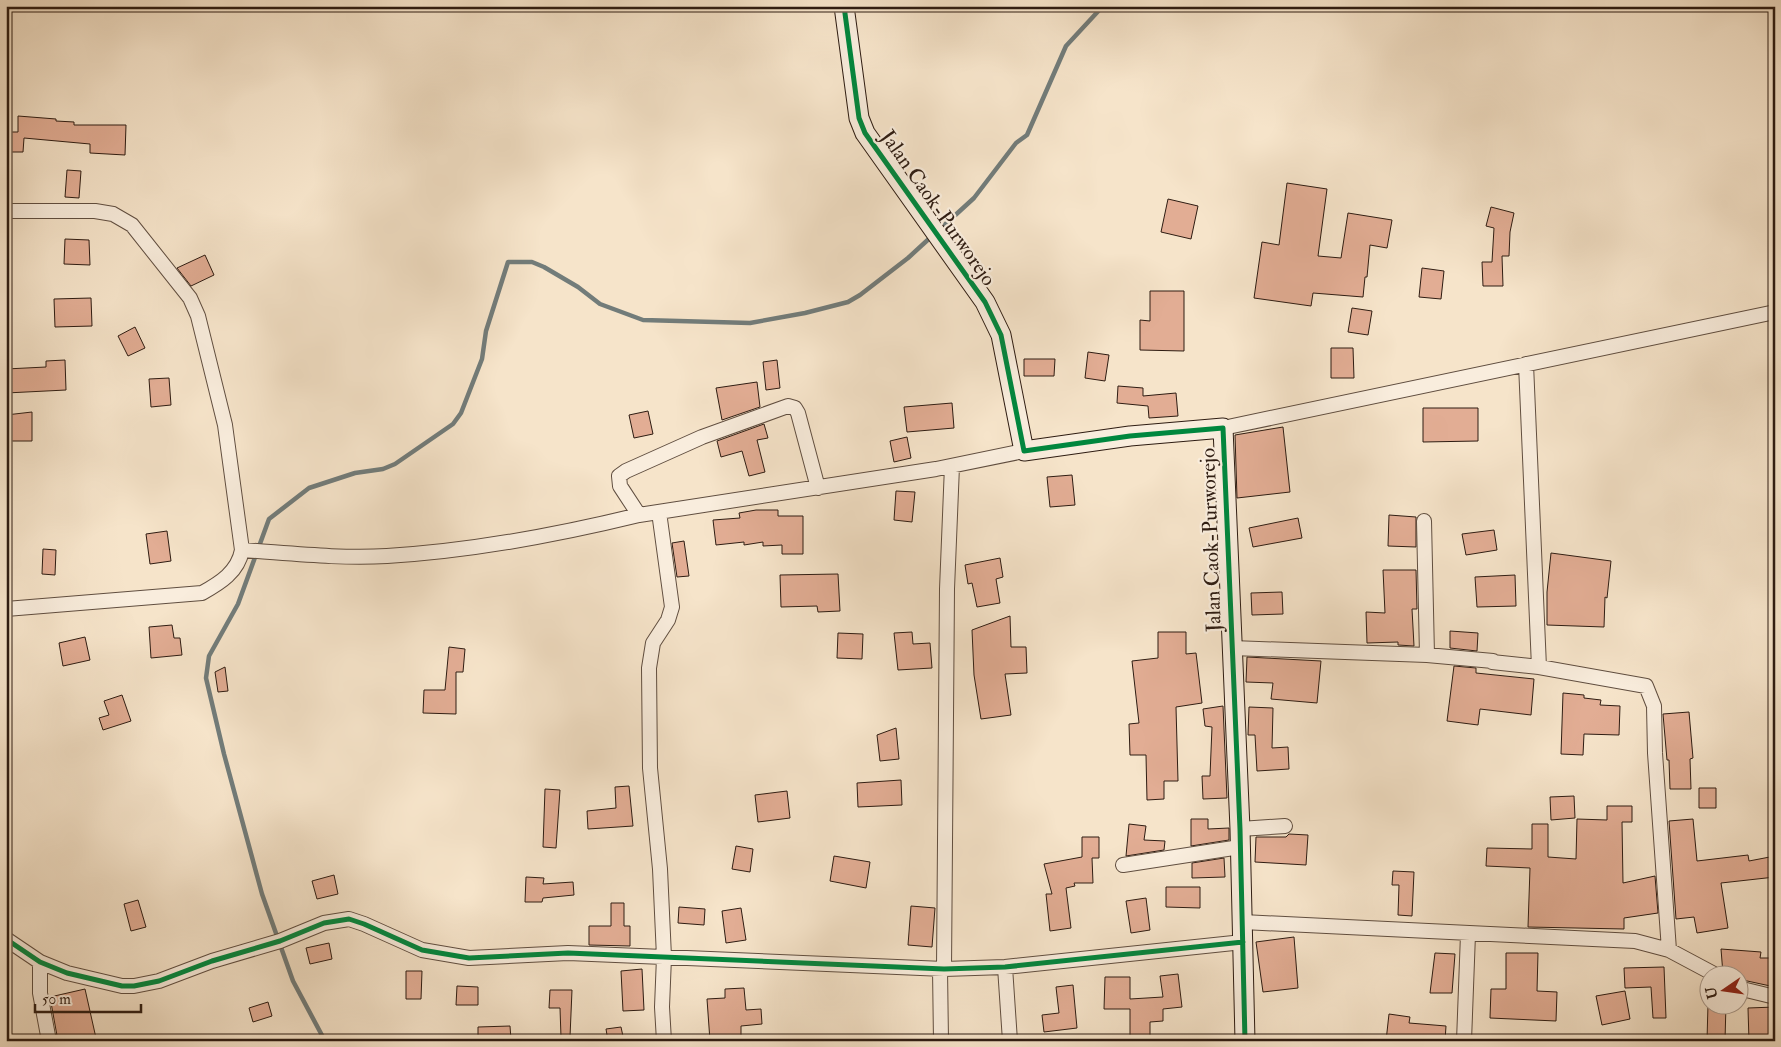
<svg xmlns="http://www.w3.org/2000/svg" width="1781" height="1047" viewBox="0 0 1781 1047" font-family="'IM FELL Double Pica',serif">
  <style>
    .lines { fill: none; stroke-linecap: round; stroke-linejoin: round }
    .stream { stroke: #727c7a; stroke-width: 4.5 }
    .building { fill: #e2ad94; stroke: #2e1c12 }
    .street-casing { stroke: #604e40; stroke-width: 16 }
    .secondary-casing { stroke: #2e1c12; stroke-width: 21 }
    .street { stroke: #f9eddd; stroke-width: 14 }
    .secondary { stroke: #f9eddd; stroke-width: 19 }
    .cycleway-casing { stroke: #f9eddd; stroke-width: 8 }
    .cycleway { stroke: #00873e; stroke-width: 5 }
    .labels { text-anchor: middle; dominant-baseline: central; stroke-width: 4.5; stroke-linejoin: round; paint-order: stroke }
    .street-label { font-size: 21px; fill: #2e1c12; stroke: #f9eddd }
  </style>
  <rect width="100%" height="100%" fill="#f6e4ca"/>
  <filter id="stains"><feTurbulence type="fractalNoise" baseFrequency=".004" numOctaves="4"/><feColorMatrix values="0 0 0 0 .2 0 0 0 0 .09 0 0 0 0 .02 0 0 0 .5 -.17"/></filter>
  <radialGradient id="worn" r=".72"><stop offset=".6" stop-color="#630" stop-opacity="0"/><stop offset="1" stop-color="#630" stop-opacity=".3"/></radialGradient>
  <g class="lines">
    <path class="stream" d="M939 230 974 198 1016 143 1027 135 1066 46 1103 6
      M325 1041 293 981 262 894 224 754 206 678 209 656 238 604 269 519 309 488 355 473 383 469 395 464 453 424 461 413 482 359 486 331 508 262H532L544 267 578 287 600 304 643 320 750 323 805 313 848 302 860 295 908 258 932 236"/>
  </g>
  <path class="building" d="M18 116 56 119V121L74 122V125H126L125 155 90 153V144L24 138 23 152H6V132H18Z
    M67 170 81 171 79 198 65 197Z
    M1287 183 1327 189 1318 256 1341 258 1348 213 1392 220 1387 248 1370 245 1367 277H1365L1363 297 1313 293 1311 306 1254 298 1262 242 1279 245Z
    M1168 199 1198 206 1191 239 1161 232Z
    M1491 207 1514 213 1510 232 1509 256H1502L1503 286H1483L1482 262H1492L1494 228 1486 226Z
    M65 239 89 240 90 265 64 264Z
    M205 255 214 275 191 286 177 268Z
    M1422 268 1444 271 1441 299 1419 297Z
    M1150 291H1184V351L1140 350V320L1150 321Z
    M91 298 92 326 55 327 54 299Z
    M1352 308 1372 311 1368 335 1348 332Z
    M135 327 145 348 128 356 118 336Z
    M1331 348H1353L1354 378H1331Z
    M1088 352 1109 355 1105 381 1085 378Z
    M1024 359H1055L1054 376H1024Z
    M65 360 66 390 6 393V369L46 367V361Z
    M777 360 780 388 766 390 763 362Z
    M169 378 171 405 151 407 149 379Z
    M757 382 760 407 722 420 716 388Z
    M1118 386 1143 388V396L1176 393 1178 416 1149 418 1148 406 1117 403Z
    M952 403 954 428 907 432 904 407Z
    M1423 408H1478V441L1423 442Z
    M648 411 653 434 634 438 629 415Z
    M32 412V441H6V415Z
    M764 424 768 438 757 440 765 472 749 476 742 451 721 457 717 441Z
    M1283 427 1290 492 1237 498 1235 435Z
    M907 437 911 458 894 462 890 441Z
    M1072 475 1075 505 1050 507 1047 477Z
    M896 491 915 492 912 522 894 520Z
    M756 510H778V516H803V554H782V545L763 546V542L744 545V542L716 545 713 520 740 518 739 513Z
    M1389 515 1416 517V547L1388 546Z
    M1298 518 1302 538 1253 547 1249 528Z
    M1494 530 1497 550 1466 555 1462 534Z
    M167 531 171 561 150 564 146 534Z
    M684 541 689 576 677 577 672 543Z
    M43 549 56 550 55 575 42 574Z
    M1551 553 1611 561 1607 598 1605 597 1604 627 1547 625V592Z
    M1000 558 1003 577 996 579 1000 603 977 607 972 583 968 584 965 565Z
    M1383 570H1416L1417 609H1412L1414 646 1398 645V642L1367 643 1366 612 1385 613Z
    M838 574 840 611 818 612 817 606 781 607 780 575Z
    M1515 575 1516 606 1477 607 1475 577Z
    M1282 592 1283 614 1252 615 1251 593Z
    M1010 616 1011 647H1026L1027 673 1005 674 1011 715 981 719 974 675 972 630Z
    M172 625 174 638H180L182 655 151 658 149 627Z
    M1450 631 1478 633 1477 651 1450 648Z
    M912 632 913 644 930 643 932 668 898 670 894 633Z
    M1158 632H1186V654L1196 653 1202 703 1176 707 1178 781H1164V799L1147 800 1146 755H1130L1129 724 1139 723 1132 661 1158 658Z
    M838 633 863 634 862 659 837 658Z
    M85 637 90 660 63 666 59 643Z
    M449 647 465 649 463 672H456V714L423 713 424 690H445Z
    M1247 657 1321 661 1317 703 1271 699 1273 683 1246 682Z
    M1454 666 1476 668V673L1534 679 1531 715 1480 709 1478 725 1447 721Z
    M225 667 228 691 218 692 215 672Z
    M1563 693 1584 695V698L1601 700 1600 705 1620 706 1619 735 1584 734 1583 755 1561 754Z
    M122 695 131 721 103 730 99 718 109 715 104 701Z
    M1223 706 1227 798 1203 799 1202 776H1210L1212 727 1205 726 1203 709Z
    M1249 707 1273 708 1272 748 1288 747 1289 769 1257 771 1255 735H1248Z
    M1689 712 1693 758 1690 759 1691 789H1670L1669 760H1667L1663 714Z
    M896 728 899 759 880 761 877 735Z
    M901 780 902 805 858 807 857 783Z
    M629 786 633 826 588 829 587 811 616 808 615 787Z
    M1699 788H1716V808H1699Z
    M545 789 560 790 556 848 543 847Z
    M787 791 790 818 758 822 755 795Z
    M1574 796 1575 818 1551 820 1550 797Z
    M1607 806H1632V822H1622L1623 883 1655 876 1658 913 1624 918V929L1528 927 1530 868 1486 866 1487 848 1532 849V824H1548V857L1576 859 1577 819 1607 820Z
    M1191 819H1208V829L1229 828V840L1191 846Z
    M1693 819 1697 861 1748 855 1749 861 1775 856V877L1721 883 1728 928 1697 933 1694 917 1676 919 1669 821Z
    M1129 824 1146 826 1144 840 1165 841 1164 850 1126 856Z
    M1289 834 1308 835 1306 865 1255 862 1256 837H1286Z
    M1082 837H1099V858H1092L1093 883H1074L1075 886 1066 888 1071 928 1050 931 1046 894H1052L1044 864 1082 857Z
    M736 846 753 849 750 872 732 869Z
    M834 856 870 862 866 888 830 881Z
    M1224 858 1225 877 1192 878V863Z
    M1393 871 1414 872 1412 916 1398 915 1399 885H1392Z
    M334 875 338 894 317 899 312 881Z
    M526 877 544 878 543 884 573 882 574 895 543 898 542 902H525Z
    M1166 887H1200V908L1166 907Z
    M1146 898 1150 930 1131 933 1126 901Z
    M138 900 146 927 131 931 124 904Z
    M611 903H624V926H630V946L589 945V926H611Z
    M911 906 935 908 932 947 908 945Z
    M679 907 705 909 704 925 678 923Z
    M741 908 746 940 726 943 722 911Z
    M1294 937 1298 988 1263 992 1256 942Z
    M329 943 332 959 310 964 306 948Z
    M1721 949 1761 952 1760 958H1775V987L1738 979V974H1723Z
    M1435 953 1455 954 1452 993H1430Z
    M1506 953H1538L1537 991 1557 992 1556 1021 1490 1018 1491 989H1506Z
    M1664 967 1666 1018H1653L1651 987 1625 988 1624 968Z
    M642 969 644 1010 623 1011 621 971Z
    M406 971H422L421 999H406Z
    M1178 974 1182 1007 1163 1009V1021L1150 1022V1036H1130V1009H1104L1105 977H1130V999L1163 997 1160 976Z
    M1073 985 1077 1028 1044 1032 1042 1015 1059 1013 1056 987Z
    M457 986 478 987V1005H456Z
    M744 988 746 1010 761 1009 762 1024 741 1026V1039L710 1041 707 999 725 998V989Z
    M85 989 96 1038 86 1041H58L50 997Z
    M550 990H572L570 1037H561L560 1008H549Z
    M1625 991 1630 1019 1602 1025 1596 996Z
    M268 1002 272 1016 253 1022 249 1008Z
    M1708 1004H1726L1725 1041H1707Z
    M1775 1007V1041H1749L1748 1008Z
    M1389 1014 1410 1017 1409 1023 1446 1026 1445 1041H1386Z
    M510 1026 511 1040 478 1041V1027Z
    M621 1027 624 1041H608L606 1029Z"/>
  <g class="lines">
    <g class="street-casing">
      <path id="street" d="M6 211H95L113 214 132 225 190 298 198 316 225 425 242 550C238 572 220 583 202 593L6 609
        M1526 364 1539 667
        M1223 428 1775 312
        M659 512 672 607 668 620 653 643 649 668 650 768 660 869 664 957 662 1007 664 1041
        M639 515 620 486 619 476 626 471 702 437 788 406 795 408 798 413 818 488
        M1424 521 1427 655
        M242 550C288 553 341 559 387 556 471 551 557 535 639 515L936 469 1024 451
        M1232 648 1427 655 1493 661
        M1492 662 1539 667 1646 686 1654 706 1655 753 1669 950
        M1240 829 1285 826
        M1123 865 1240 847
        M1243 922 1635 941 1669 950 1714 974
        M6 939 40 962 67 973 122 986H134L159 981 212 961 280 941 324 923 349 919 364 924 422 950 469 958 568 953 944 969 1005 967 1243 942
        M40 962V993L49 1041
        M1005 967 1010 1041
        M940 969 941 1041
        M944 969 947 589 952 466
        M1738 988 1775 997
        M1464 1041 1468 934"/>
    </g>
    <g class="secondary-casing">
      <path id="secondary" d="M844 6 859 118 865 133 985 302 1001 335 1024 451 1130 436 1223 428 1240 829 1245 1041"/>
    </g>
    <use href="#street" class="street"/>
    <use href="#secondary" class="secondary"/>
    <g class="cycleway-casing">
      <path id="cycleway" d="M844 6 859 118 865 133 985 302 1001 335 1024 451 1130 436 1223 428 1240 829 1245 1041
        M6 939 40 962 67 973 122 986H134L159 981 212 961 280 941 324 923 349 919 364 924 422 950 469 958 568 953 944 969 1005 967 1243 942"/>
    </g>
    <use href="#cycleway" class="cycleway"/>
  </g>
  <g class="labels">
    <g class="street-label">
      <text transform="translate(938 208) rotate(55)">Jalan Caok-Purworejo</text>
      <text transform="translate(1211 540) rotate(-92)">Jalan Caok-Purworejo</text>
    </g>
  </g>
  <rect width="1781" height="1047" fill="none" stroke="#f6e4ca" stroke-width="25"/>
  <rect x="8" y="8" width="1766" height="1032" fill="none" stroke="#2e1c12" stroke-width="2.5"/>
  <rect x="12" y="12" width="1756" height="1022" fill="none" stroke="#2e1c12"/>
  <g transform="translate(1724 990) rotate(257)"><circle r="24" fill="#f9eddd" stroke="#a8998c"/>
  <path d="M0-4L9 19L0 12L-9 19Z" fill="#8f2418"/>
  <text y="-8" font-size="14" font-weight="bold" text-anchor="middle" fill="#2e1c12">U</text>
  </g>
  <path d="M35 1004v8h106v-8" fill="none" stroke="#2e1c12" stroke-width="2.5"/>
  <text x="42" y="1004" font-size="15" fill="#2e1c12" stroke="#f9eddd" stroke-width="4" paint-order="stroke">50 m</text>
  <rect width="100%" height="100%" filter="url(#stains)"/>
  <rect width="100%" height="100%" fill="url(#worn)"/>
</svg>
